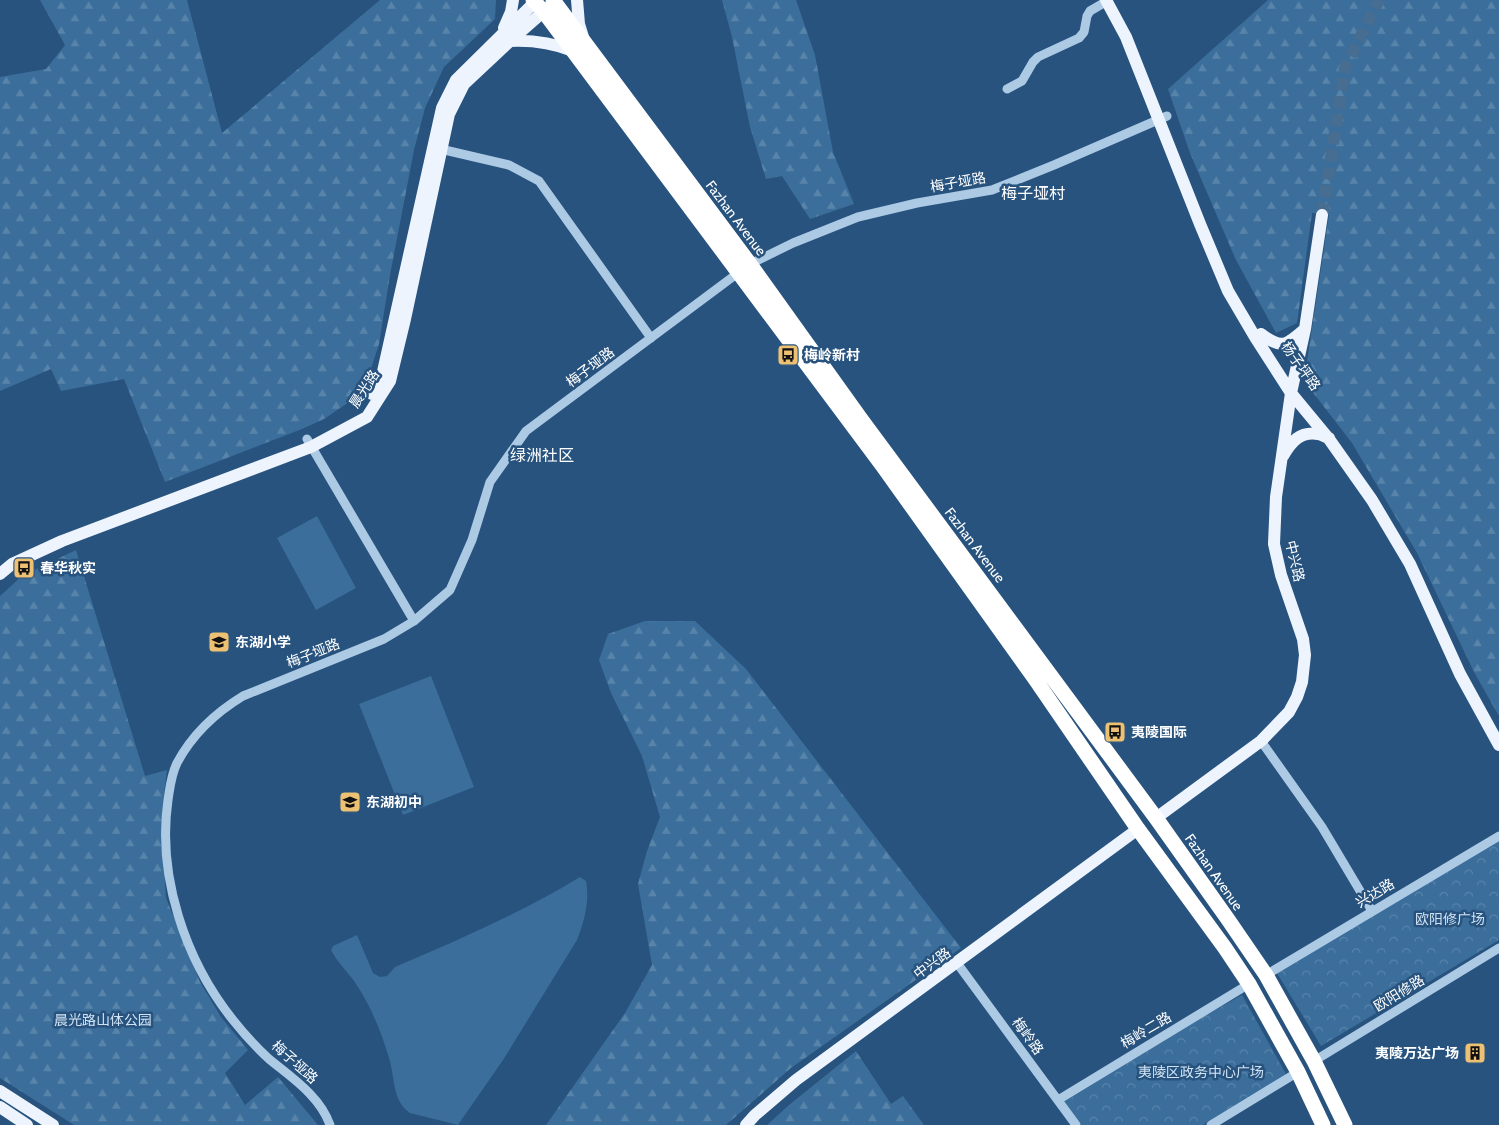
<svg xmlns="http://www.w3.org/2000/svg" width="1499" height="1125" viewBox="0 0 1499 1125" font-family="Cabin,'Noto Sans SC',sans-serif">
  <style>
    .green { fill: #3b6e9b }
    .forest { fill: url(#forest-firs) }
    .park { fill: url(#park-crowns) }
    .lines { fill: none; stroke-linecap: round; stroke-linejoin: round }
    .major-tunnel { stroke: #476d91; stroke-width: 12; stroke-dasharray: 12 6; stroke-linecap: butt }
    .minor { stroke: #adcae5; stroke-width: 9 }
    .major { stroke: #edf4fd; stroke-width: 12 }
    .highway { stroke: #fff; stroke-width: 15 }
    .labels { text-anchor: middle; dominant-baseline: central; stroke-width: 5; stroke-linejoin: round; paint-order: stroke }
    .street-label { font-size: 14px; fill: #fff; stroke: #27537e }
    .poi-label { font-size: 14px; font-weight: bold; fill: #fff; stroke: #27537e; text-anchor: start }
    .park-label { font-size: 14px; fill: #d0e3f4; stroke: #27537e }
    .quarter-label { font-size: 16px; fill: #fff; stroke: #27537e }
  </style>
  <defs>
    <pattern id="forest-firs" width="22" height="20" patternUnits="userSpaceOnUse" patternTransform="scale(1.25)"><rect width="22" height="20" fill="#3b6e9b"/><path d="M5 1l3.5 6h-7zM16 11l3.5 6h-7z" fill="#5884aa"/></pattern>
    <pattern id="park-crowns" width="20" height="18" patternUnits="userSpaceOnUse" patternTransform="scale(1.25)"><rect width="20" height="18" fill="#3b6e9b"/><path d="M2 6a3 3 0 1 1 6 0M12 15a3 3 0 1 1 6 0" fill="none" stroke="#5884aa"/></pattern>
  </defs>
  <rect width="100%" height="100%" fill="#27537e"/>
  <path class="green" d="M317 516 356 588 316 610 277 538Z
    M431 676 474 787 403 815 359 704Z
    M580 877 586 881C590 901 584 922 577 940L503 1060 458 1125 410 1113C392 1101 395 1077 389 1058 381 1031 370 1004 354 981 347 971 337 962 331 950L333 946 357 935 373 973 380 977 387 976 395 967C458 940 521 913 580 877Z"/>
  <path class="forest" d="M40 0H187L222 133 380 0H496L495 19 444 67 425 108 414 150 390 275 379 344 370 372 349 402 324 419 302 429 165 482 124 379 61 391 51 369 0 391V77L46 69 65 45Z
    M722 0H796L815 55 833 152 854 204 810 219 782 176 766 179 750 127 732 37Z
    M1268 0H1499V716L1474 672 1417 553 1352 443 1304 381 1329 215 1312 213 1297 323 1276 333 1236 260 1190 153 1168 89Z
    M76 550 145 776 167 770 164 794 162 839 166 898 200 982 221 1017 248 1050 225 1073 245 1105 278 1077 318 1125H74L0 1078V596L22 576Z
    M645 621H695L746 669 961 948 791 1068 726 1125H546L625 1013 652 965 638 884 647 851 660 817 642 756 611 693 599 660 608 634Z
    M856 1051 891 1104 903 1096 924 1125H767L789 1105Z"/>
  <path class="park" d="M1499 838V940L1321 1046 1277 973Z
    M1242 995 1286 1074 1203 1125H1081L1064 1102 1194 1022Z"/>
  <g class="lines">
    <path class="major-tunnel" d="M1322 215 1345 68 1379 0"/>
    <path class="minor" d="M1007 89 1022 81 1033 62 1038 57 1079 38 1084 32 1087 16 1090 11 1107 1
      M436 148 509 165 539 181 651 338
      M750 264 793 243 858 217 917 203 992 190 1054 165 1167 116
      M307 439 414 621
      M1261 741 1322 827 1372 911
      M957 963 1076 1125
      M1266 975 1499 836
      M1314 1061 1499 948
      M1058 1100 1249 984
      M330 1125C320 1096 292 1078 269 1059 256 1047 244 1034 233 1020 185 960 157 876 168 800 170 787 171 775 177 763 193 733 215 713 243 696L384 639 414 621 450 590 472 540 490 482 526 431 738 273
      M1211 1125 1298 1072"/>
    <path class="major" d="M577 0 579 24 583 37
      M1106 0 1126 37 1200 224 1228 291 1255 337 1291 393 1329 439 1372 500 1410 564 1460 674 1499 745
      M504 28 511 12 513 0
      M510 41C532 40 553 43 573 51
      M1261 334C1282 350 1287 345 1305 329
      M372 394 382 376 442 108 456 80 537 0
      M1283 456C1291 442 1300 431 1318 434 1322 435 1326 437 1329 438
      M0 574 12 564 62 541 311 447 367 417 390 381 405 319 449 114 464 84 510 41 551 5
      M1156 818 1261 741 1289 712 1297 697 1302 682 1305 655 1303 639 1281 575 1274 544 1276 497 1291 393 1305 329 1322 215
      M0 1091 53 1125
      M0 1107 27 1125
      M746 1125 755 1115 796 1080 1138 829"/>
    <path class="highway" d="M533 0 544 12 882 465 1035 679 1138 829 1225 948 1249 984 1298 1072 1323 1125
      M553 0 750 264 861 419 1156 818 1227 918 1266 975 1314 1061 1345 1125"/>
  </g>
  <defs>
    <g id="bus-square" transform="scale(1.125)"><rect x="-9" y="-9" width="18" height="18" rx="4" fill="#edc173" stroke="#27537e"/><path d="M-5-6H5V4H4V6H2V4H-2V6H-4V4H-5ZM-3.5-4V0h7V-4ZM-3.5 1.2v1.5H-2V1.2ZM2 1.2v1.5H3.5V1.2Z" fill="#111"/></g>
    <g id="school-square" transform="scale(1.125)"><rect x="-9" y="-9" width="18" height="18" rx="4" fill="#edc173" stroke="#27537e"/><path d="M0-5L7-2L0 1L-7-2ZM-4 1L0 2.5L4 1V4Q0 6-4 4Z" fill="#111"/></g>
    <g id="building-square" transform="scale(1.125)"><rect x="-9" y="-9" width="18" height="18" rx="4" fill="#edc173" stroke="#27537e"/><path d="M-4-6H4V6H1V3H-1V6H-4ZM-2.5-4.3h1.7v1.8h-1.7ZM.8-4.3h1.7v1.8H.8ZM-2.5-1h1.7V.8h-1.7ZM.8-1h1.7V.8H.8Z" fill="#111"/></g>
  </defs>
  <g fill-rule="evenodd">
    <use href="#bus-square" x="788" y="355"/>
    <use href="#bus-square" x="24" y="568"/>
    <use href="#school-square" x="219" y="642"/>
    <use href="#bus-square" x="1115" y="732"/>
    <use href="#school-square" x="350" y="802"/>
    <use href="#building-square" x="1475" y="1053"/>
  </g>
  <g class="labels">
    <g class="street-label">
      <text transform="translate(958 182) rotate(-10)">梅子垭路</text>
      <text transform="translate(736 218) rotate(53)">Fazhan Avenue</text>
      <text transform="translate(1301 366) rotate(55)">杨子坪路</text>
      <text transform="translate(590 367) rotate(-37)">梅子垭路</text>
      <text transform="translate(364 389) rotate(-57)">晨光路</text>
      <text transform="translate(975 545) rotate(53)">Fazhan Avenue</text>
      <text transform="translate(1295 561) rotate(77)">中兴路</text>
      <text transform="translate(313 653) rotate(-22)">梅子垭路</text>
      <text transform="translate(1214 872) rotate(55)">Fazhan Avenue</text>
      <text transform="translate(1375 893) rotate(-31)">兴达路</text>
      <text transform="translate(932 963) rotate(-36)">中兴路</text>
      <text transform="translate(1399 993) rotate(-31)">欧阳修路</text>
      <text transform="translate(1146 1030) rotate(-31)">梅岭二路</text>
      <text transform="translate(1028 1036) rotate(54)">梅岭路</text>
      <text transform="translate(295 1062) rotate(42)">梅子垭路</text>
    </g>
    <g class="poi-label">
      <text x="804" y="355">梅岭新村</text>
      <text x="40" y="568">春华秋实</text>
      <text x="235" y="642">东湖小学</text>
      <text x="1131" y="732">夷陵国际</text>
      <text x="366" y="802">东湖初中</text>
      <text x="1459" y="1053" text-anchor="end">夷陵万达广场</text>
    </g>
    <g class="park-label">
      <text x="1450" y="919">欧阳修广场</text>
      <text x="103" y="1020">晨光路山体公园</text>
      <text x="1201" y="1072">夷陵区政务中心广场</text>
    </g>
    <g class="quarter-label">
      <text x="1033" y="193">梅子垭村</text>
      <text x="542" y="455">绿洲社区</text>
    </g>
  </g>
</svg>
